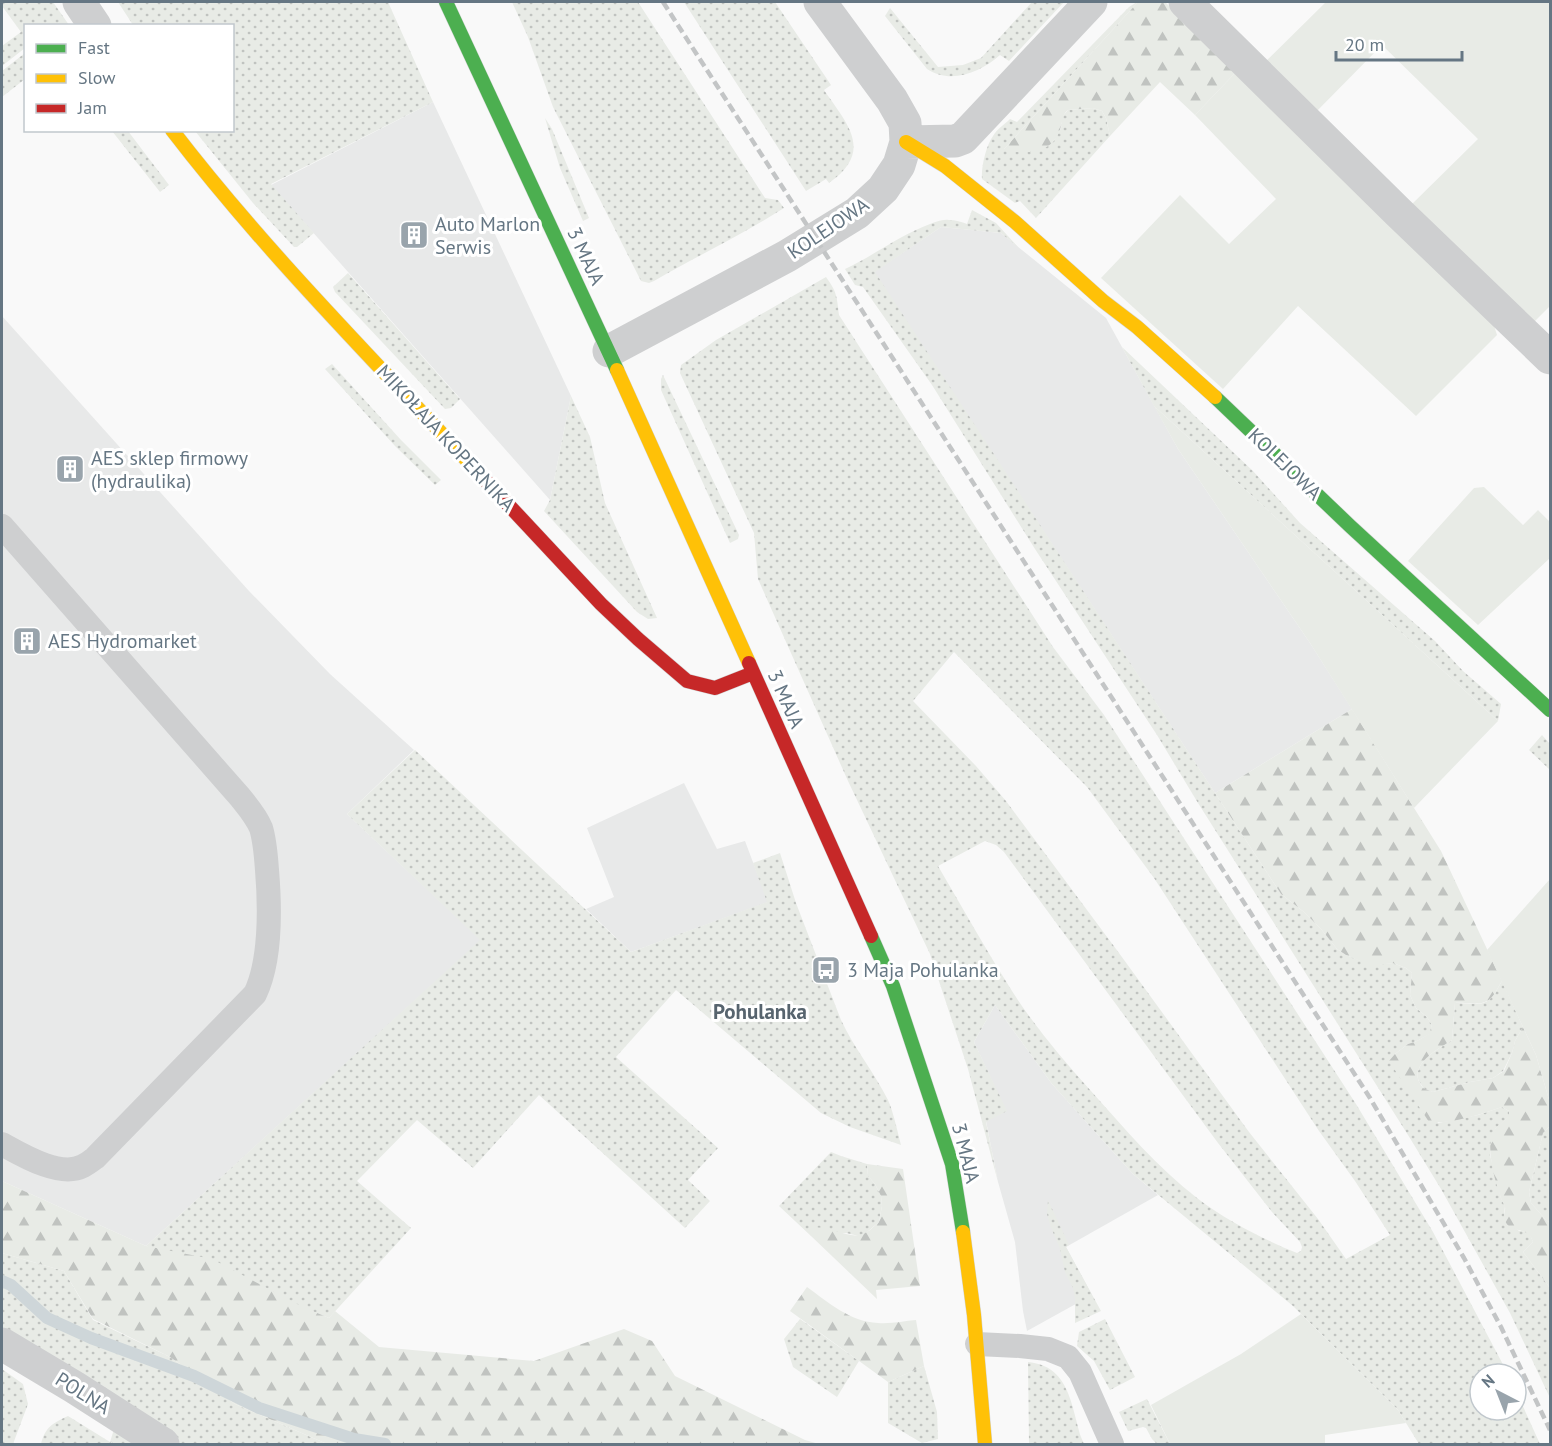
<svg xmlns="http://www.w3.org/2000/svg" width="1552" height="1446" viewBox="0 0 1552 1446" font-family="'PT Sans',sans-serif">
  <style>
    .built { fill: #e8e9e9 }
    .grass { fill: url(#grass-dots); fill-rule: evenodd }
    .forest { fill: url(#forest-firs) }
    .garden { fill: #e8ebe6 }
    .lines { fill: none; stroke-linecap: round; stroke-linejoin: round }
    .stream { stroke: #ced6d9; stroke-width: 12 }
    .fast-casing { stroke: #d5d6d7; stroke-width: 15 }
    .slow-casing { stroke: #d5d6d7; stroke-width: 15 }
    .jam-casing { stroke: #d5d6d7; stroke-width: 15 }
    .lane { stroke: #cecfd0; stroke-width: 24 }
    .street { stroke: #cecfd0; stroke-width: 33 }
    .fast { stroke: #4caf50; stroke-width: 14 }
    .slow { stroke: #ffc107; stroke-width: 14 }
    .jam { stroke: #c62828; stroke-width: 14 }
    .rail { stroke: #c3c5c6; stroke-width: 4.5; stroke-dasharray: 9 4.5; stroke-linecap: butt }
    .labels { text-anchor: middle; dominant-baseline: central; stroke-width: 6; stroke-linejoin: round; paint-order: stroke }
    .poi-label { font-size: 20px; fill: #657683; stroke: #fff; text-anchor: start }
    .street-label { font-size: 20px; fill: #657683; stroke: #fff }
    .neighbourhood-label { font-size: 21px; font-weight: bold; fill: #57646e; stroke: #fff }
  </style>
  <defs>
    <pattern id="grass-dots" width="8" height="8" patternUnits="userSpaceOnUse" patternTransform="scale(1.5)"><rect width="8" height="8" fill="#e8ebe6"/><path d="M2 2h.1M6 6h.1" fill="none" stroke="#c0c3c0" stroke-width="1.8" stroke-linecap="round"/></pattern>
    <pattern id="forest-firs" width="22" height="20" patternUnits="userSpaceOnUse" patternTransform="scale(1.5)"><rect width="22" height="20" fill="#e8ebe6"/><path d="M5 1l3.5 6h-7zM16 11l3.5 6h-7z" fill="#c0c3c0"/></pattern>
  </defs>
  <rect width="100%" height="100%" fill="#f9f9f9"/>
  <path class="built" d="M433 102 571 396 550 500 271 185Z
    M941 227 1001 233 1106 318 1178 449 1310 643 1352 709 1215 793 874 272Z
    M2 316 249 591 330 674 414 750 347 814 481 940 146 1246 2 1181Z
    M684 783 717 849 745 841 768 902 631 952 586 909 614 897 587 828Z
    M995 1005 1052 1084 1133 1174 1158 1195 1066 1247 1092 1295 1027 1331 1023 1311 1015 1242 998 1182 986 1121 1006 1111 974 1042Z"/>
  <path class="grass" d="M2 2H53L69 25 26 26 25 48 2 66V46L21 32 2 6Z
    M118 2H388L433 102 271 184 314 233 297 247H294L253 203 195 131 232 130V26L133 25Z
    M512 2H638L765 198 778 200 784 208C742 235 697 256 654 281L649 283 641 281 553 107 528 37Z
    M684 2H775L831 85 824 90C848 125 874 151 829 183L826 179 806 191Z
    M1032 2H1064L1009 61 1000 55C981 72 951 85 927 69L885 16 890 8 938 67 963 65 981 58Z
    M1137 2H1138L1128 13 1004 149 1053 142 1061 128 1062 117 1068 110 1093 108 1102 111 1106 118 1110 136 1036 218 1020 201 1015 203 982 179C981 167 986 146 993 136 997 129 1005 124 1010 119L1017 122 1129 7Z
    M25 53V79L2 97V71Z
    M545 118 552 129 589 218 583 221 560 168Z
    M112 131H128L169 185 160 192Z
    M972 210 996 223 1019 248 1001 233 941 227 875 272 1281 894 1304 912 1321 929 1337 949 1346 955 1372 965 1393 963 1406 968 1412 973 1410 995 1416 1008 1427 1017 1432 1025 1430 1034 1417 1041 1408 1044 1395 1054 1438 1123 1478 1115 1502 1107 1509 1111 1510 1116 1495 1129 1490 1155 1501 1198 1505 1206 1504 1215 1519 1231C1528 1231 1530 1233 1533 1242L1523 1252 1550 1288V1398L1510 1313 1441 1189 1408 1135 1198 803 1157 735 1035 549 932 385 863 287 855 285 845 269C875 255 900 235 930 224 936 222 942 219 949 220 955 220 962 222 967 224Z
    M348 273 460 399 451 408 445 409 335 292 333 287Z
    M826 277C837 292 837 297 839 315L1053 647 1104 715 1356 1104 1433 1232 1508 1374H1480V1410H1516V1391L1540 1444H1419L1398 1410 1293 1306 1133 1174 1052 1084 995 1005 974 1042 1007 1111 986 1122 998 1182 968 1069 930 954 848 781 758 579 754 533 680 373 681 365 716 340ZM954 652 1087 787 1154 878 1319 1131 1355 1181 1390 1235 1346 1259 1318 1219 1249 1132 1119 953 1006 801 976 766 913 701ZM985 841 996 845 1004 852 1218 1143 1272 1212 1300 1242 1302 1247 1301 1251 1297 1253C1263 1239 1227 1221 1197 1198 1158 1168 1124 1128 1091 1091 1063 1060 1035 1027 1012 991 986 950 962 907 938 866Z
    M1122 347 1253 471 1300 523 1435 641 1463 671 1501 704 1498 721 1154 406Z
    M332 364 401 440 441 480 435 485 395 446 325 369Z
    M663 375 739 535 738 539 730 543 661 390V379Z
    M571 396 590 437 605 503 657 618 648 619 637 612 544 511 550 500Z
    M1542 735 1550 744V770L1529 750Z
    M415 750 631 952 767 902 753 863 780 853 796 903 841 1020C854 1048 874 1072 888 1100 894 1114 897 1130 901 1145L850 1127 821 1113 676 990 616 1057 718 1148 688 1180 710 1201 685 1228 539 1095 473 1168 417 1120 357 1181 411 1228 329 1318 146 1246 480 940 347 814Z
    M1502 981 1523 1027 1515 1041 1512 1053 1503 1071 1493 1078 1470 1082 1433 1092 1423 1088C1422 1085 1419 1082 1418 1079 1414 1061 1440 1048 1452 1040L1455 1003C1466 1002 1481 1008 1490 999 1495 995 1498 987 1502 981Z
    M1550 1126V1223L1546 1220 1531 1203 1529 1192 1543 1133Z
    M831 1152 841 1156 867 1164 868 1176 875 1184 881 1196 882 1206 879 1222 866 1233 859 1236 846 1233H811V1236L779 1206Z
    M1048 1200 1069 1245 1066 1247 1101 1311 1075 1323V1298L1073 1288 1065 1272 1060 1249 1050 1225 1047 1214Z
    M2 1253 64 1271 93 1320 170 1357 235 1404 327 1444H179L2 1337Z
    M800 1319 859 1361 837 1397 793 1367 784 1339Z
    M1105 1319 1135 1377 1110 1390 1094 1361 1077 1346 1079 1332Z
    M1028 1362C1069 1366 1071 1404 1081 1437L1084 1444H1029Z
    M924 1366 937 1412 938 1439 922 1443 888 1423V1382Z
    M2 1369 23 1384 28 1404 13 1444H2Z
    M1147 1399 1170 1444H1157L1152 1439 1146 1428 1143 1427 1128 1431 1119 1412Z
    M68 1416 110 1442 115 1426 145 1444H114L111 1442 110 1444H41C45 1427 53 1423 68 1416Z"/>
  <path class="forest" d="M1138 2H1165L1237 71 1195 115 1160 82 1110 136 1106 118 1102 111 1093 108 1068 110C1062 115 1063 119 1061 126 1057 143 1044 152 1027 152 1019 152 1010 153 1004 149Z
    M1352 709 1441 851 1502 981C1498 987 1495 995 1490 999 1481 1007 1466 1002 1455 1003L1452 1040C1440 1048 1414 1061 1418 1079 1419 1082 1421 1085 1423 1088L1433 1092 1470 1082 1493 1078 1504 1071 1512 1053 1515 1041 1523 1027 1536 1055 1550 1103V1126L1543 1133 1529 1192 1531 1203 1546 1220 1550 1223V1288L1523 1252 1533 1242C1528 1225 1512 1235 1505 1221 1502 1215 1506 1212 1505 1207 1505 1206 1501 1199 1501 1198 1495 1182 1484 1144 1495 1129 1499 1124 1505 1121 1509 1116V1111L1502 1107C1478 1115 1453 1124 1429 1122L1389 1061 1395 1054 1408 1044 1417 1041 1429 1034 1432 1025 1427 1017 1416 1008 1410 995 1412 973 1406 968 1393 963 1372 966 1346 955 1337 949 1321 929 1304 912 1281 894 1215 793Z
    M867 1164 903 1169 920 1286 876 1290 877 1299 811 1236 810 1233 813 1228C829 1225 849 1240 863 1234 869 1232 874 1226 879 1222L882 1206 881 1196 875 1184 868 1176Z
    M2 1181 146 1246 212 1259 303 1307 329 1318 335 1311 379 1347 534 1361 624 1329 652 1341 675 1376 805 1440 819 1444H327L235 1404 170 1357 93 1319 64 1271 2 1253Z
    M807 1287C829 1303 851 1322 878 1323 891 1324 904 1321 916 1320L924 1366 888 1382 790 1311Z"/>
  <path class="garden" d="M1326 2H1550V306L1531 325 1409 207 1478 139 1382 45 1313 115 1262 65Z
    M1237 71 1491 316 1497 335 1416 416 1298 306 1223 389 1101 278 1180 195 1229 244 1276 199 1195 115Z
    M1154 406 1498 721 1414 808 1310 643 1178 449Z
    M1484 487 1523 525 1538 510 1550 522V558L1478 625 1408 561 1474 488Z
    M1550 879V1103L1536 1055 1487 950Z
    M1301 1314 1398 1410 1406 1423 1325 1435V1444H1170L1151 1405 1241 1354Z"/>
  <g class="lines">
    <path class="stream" d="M2 1281 11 1285 47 1318 91 1338 194 1376 259 1408 354 1439 385 1444"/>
    <g class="fast-casing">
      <path id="fast" d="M446 2 617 370
        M1215 397 1350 526 1550 710
        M871 936 893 986 952 1164 963 1232"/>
    </g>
    <g class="slow-casing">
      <path id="slow" d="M172 130C264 250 371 357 474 468
        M906 142 945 166 1015 222 1103 301 1137 327 1215 397
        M617 370 749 663
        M963 1232 974 1315 985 1444"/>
    </g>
    <g class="jam-casing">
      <path id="jam" d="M474 468 601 604 638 639 687 681 715 688 753 673
        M749 663 871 936"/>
    </g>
    <path class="lane" d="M2 526 240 797C248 807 256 816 261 828 265 841 266 856 267 870 270 906 271 961 255 994L95 1158C91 1161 87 1164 83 1166 60 1178 22 1155 2 1144
      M977 1344 1020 1346 1048 1349 1068 1357 1080 1372 1112 1444"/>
    <path class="street" d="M79 2 95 26
      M1185 2 1398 212 1550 358
      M906 142 955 141 963 138 1091 2
      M609 351 787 256 857 213 883 189 899 165 906 142 905 123 892 100 820 2
      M2 1344 74 1387 163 1444"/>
    <use href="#fast" class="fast"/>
    <use href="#slow" class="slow"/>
    <use href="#jam" class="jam"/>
    <path class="rail" d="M663 2 1370 1098 1464 1258 1501 1327 1550 1430"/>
  </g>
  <defs>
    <g id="building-square" transform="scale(1.5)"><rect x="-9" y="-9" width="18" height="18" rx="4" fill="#99a4ac" stroke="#fff"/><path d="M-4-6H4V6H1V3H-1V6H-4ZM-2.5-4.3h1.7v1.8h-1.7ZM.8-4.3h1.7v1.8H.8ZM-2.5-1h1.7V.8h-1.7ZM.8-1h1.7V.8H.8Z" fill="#fff"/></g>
    <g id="bus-square" transform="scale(1.5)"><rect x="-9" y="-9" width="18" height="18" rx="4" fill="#99a4ac" stroke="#fff"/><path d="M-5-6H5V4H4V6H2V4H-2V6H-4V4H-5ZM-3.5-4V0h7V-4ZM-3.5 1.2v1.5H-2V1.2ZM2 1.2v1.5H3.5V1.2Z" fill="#fff"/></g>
  </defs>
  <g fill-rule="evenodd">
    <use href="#building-square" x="414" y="235"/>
    <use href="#building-square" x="70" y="469"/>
    <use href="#building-square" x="27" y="641"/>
    <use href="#bus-square" x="826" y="970"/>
  </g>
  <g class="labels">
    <g class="poi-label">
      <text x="435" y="224">Auto Marlon<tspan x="435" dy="23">Serwis</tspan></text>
      <text x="91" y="458">AES sklep firmowy<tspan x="91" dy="23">(hydraulika)</tspan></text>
      <text x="48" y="641">AES Hydromarket</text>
      <text x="847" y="970">3 Maja Pohulanka</text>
    </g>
    <g class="street-label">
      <text transform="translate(828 228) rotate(-34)">KOLEJOWA</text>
      <text transform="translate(586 256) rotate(65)">3 MAJA</text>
      <text transform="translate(446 438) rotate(47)">MIKOŁAJA KOPERNIKA</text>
      <text transform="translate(1285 464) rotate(44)">KOLEJOWA</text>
      <text transform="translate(786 699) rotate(66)">3 MAJA</text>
      <text transform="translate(966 1153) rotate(76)">3 MAJA</text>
      <text transform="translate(83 1393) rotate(32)">POLNA</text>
    </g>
    <g class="neighbourhood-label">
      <text x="760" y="1011">Pohulanka</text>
    </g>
  </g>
  <rect width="1552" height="1446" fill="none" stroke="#657683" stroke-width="6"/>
  <rect x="24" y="24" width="210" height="108" fill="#ffffff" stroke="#c1c8cd" stroke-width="1.5"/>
  <rect x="36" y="44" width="30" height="9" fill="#4caf50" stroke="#c1c8cd" stroke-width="1.5"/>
  <text x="78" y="54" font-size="18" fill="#657683">Fast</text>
  <rect x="36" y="74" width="30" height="9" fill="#ffc107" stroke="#c1c8cd" stroke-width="1.5"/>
  <text x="78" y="84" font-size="18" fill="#657683">Slow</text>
  <rect x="36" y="104" width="30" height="9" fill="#c62828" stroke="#c1c8cd" stroke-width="1.5"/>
  <text x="78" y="114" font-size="18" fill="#657683">Jam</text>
  <g transform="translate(1498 1392) rotate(318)"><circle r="28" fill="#ffffff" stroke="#c1c8cd" stroke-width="1.5"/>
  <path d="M0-4.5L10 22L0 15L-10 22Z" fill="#99a4ac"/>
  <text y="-9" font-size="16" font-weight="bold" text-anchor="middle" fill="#657683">N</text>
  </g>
  <path d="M1336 51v9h126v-9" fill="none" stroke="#657683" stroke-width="3"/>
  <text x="1345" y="51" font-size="18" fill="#657683" stroke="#ffffff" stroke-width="4.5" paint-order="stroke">20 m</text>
</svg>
